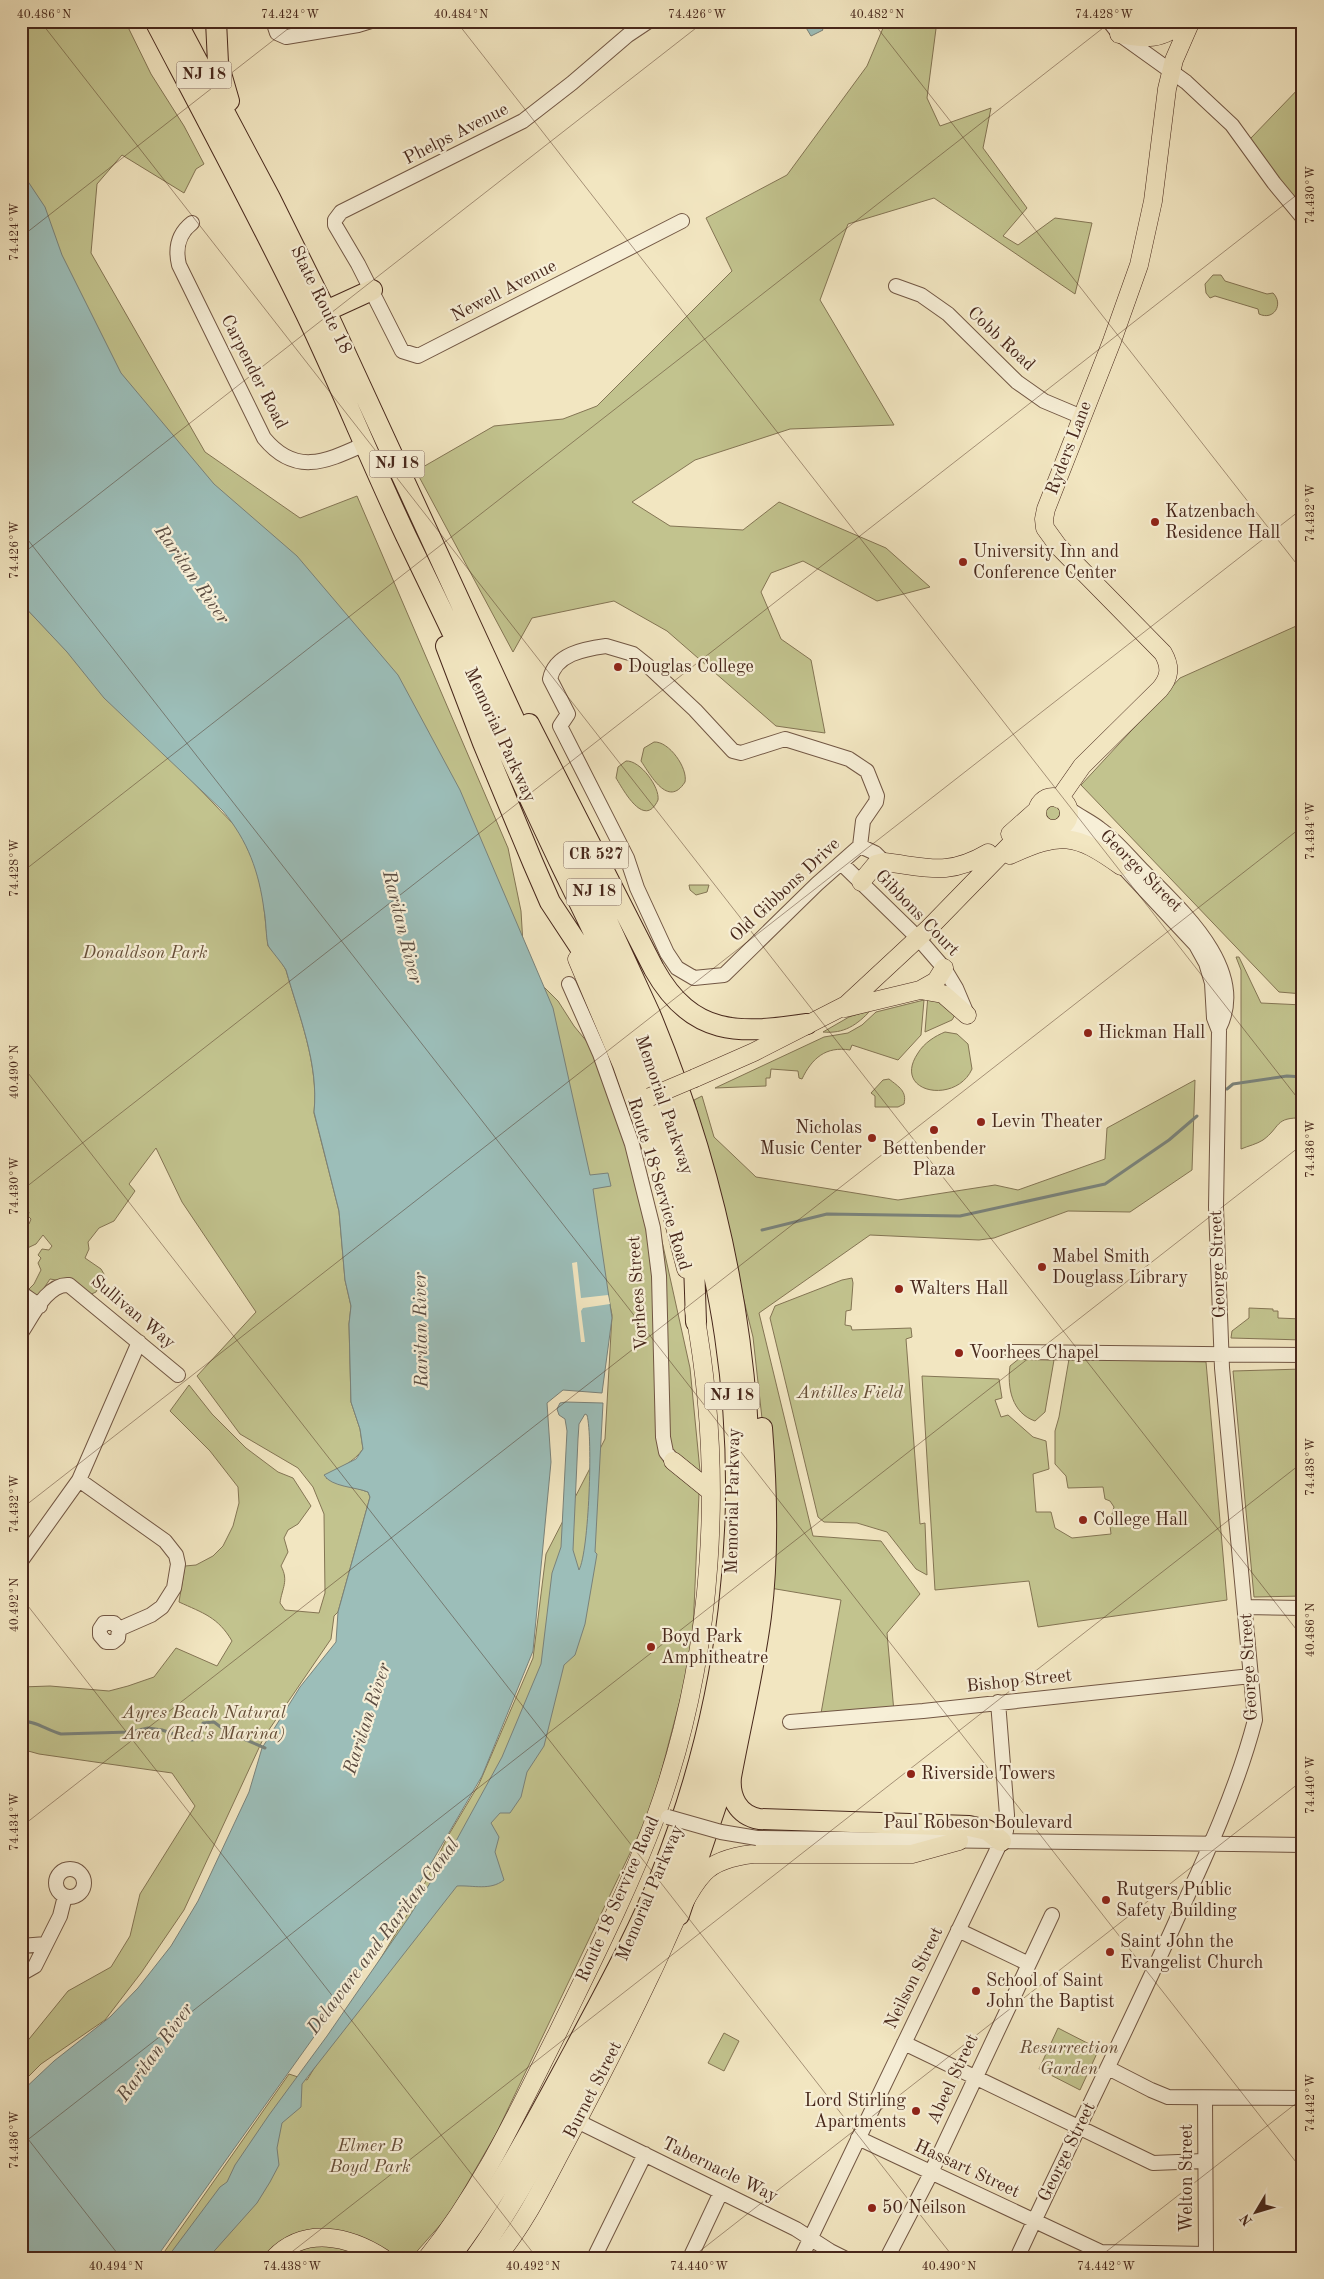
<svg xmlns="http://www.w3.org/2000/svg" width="1324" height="2279" viewBox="0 0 1324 2279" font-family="'Old Standard TT',serif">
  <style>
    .green { fill: #c2c38e; stroke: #847554 }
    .water { fill: #9cbeb9; stroke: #7a827a; fill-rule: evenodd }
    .pier { fill: #f2e6c1 }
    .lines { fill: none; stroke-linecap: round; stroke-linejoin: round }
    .stream { stroke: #7a827a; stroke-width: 3 }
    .minor-casing { stroke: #725744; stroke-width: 16 }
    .major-casing { stroke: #47271b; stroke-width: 19 }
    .highway-casing { stroke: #47271b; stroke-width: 22 }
    .minor { stroke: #f7efd7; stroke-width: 14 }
    .major { stroke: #f2e6c1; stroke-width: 18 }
    .highway { stroke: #f2e6c1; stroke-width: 20 }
    .minor-bridge-casing { stroke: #725744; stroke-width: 16; stroke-linecap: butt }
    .major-bridge-casing { stroke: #47271b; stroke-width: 19; stroke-linecap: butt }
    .minor-bridge { stroke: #f7efd7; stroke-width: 14 }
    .major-bridge { stroke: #f2e6c1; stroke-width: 18 }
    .ticks { fill: none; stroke: #47271b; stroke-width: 1; stroke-opacity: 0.45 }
    .poi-dot { fill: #8f2418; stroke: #f7efd7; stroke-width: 2 }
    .labels { text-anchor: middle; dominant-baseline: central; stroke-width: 4.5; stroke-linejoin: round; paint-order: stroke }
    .shield { fill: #f7efd7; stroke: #7c6353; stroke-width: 1 }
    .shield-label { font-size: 16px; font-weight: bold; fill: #47271b }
    .street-label { font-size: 18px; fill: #47271b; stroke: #f7efd7 }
    .poi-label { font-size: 18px; fill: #47271b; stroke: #f7efd7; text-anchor: start }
    .park-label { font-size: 18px; font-style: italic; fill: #664e38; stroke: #f7efd7 }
    .water-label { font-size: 19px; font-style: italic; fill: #5c4d42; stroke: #f7efd7 }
    .neatline { fill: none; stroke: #47271b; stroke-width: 2 }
    .ticks-label { font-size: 12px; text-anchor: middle; fill: #47271b }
  </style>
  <rect width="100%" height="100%" fill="#f2e6c1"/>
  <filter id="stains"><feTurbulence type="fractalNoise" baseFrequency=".004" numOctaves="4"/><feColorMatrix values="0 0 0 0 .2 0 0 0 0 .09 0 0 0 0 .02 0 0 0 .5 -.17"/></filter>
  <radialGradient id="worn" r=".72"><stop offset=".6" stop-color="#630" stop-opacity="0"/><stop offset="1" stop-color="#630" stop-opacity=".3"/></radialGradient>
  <path class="green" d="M21 21H125L151 74 184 126 204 164 196 169 184 193 122 155 97 184 91 253 205 452 300 518 357 496 508 848 521 911 523 944 42 285 21 192Z
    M886 21H937L927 98 940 126 991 108 983 148 1027 208 1003 236 1018 245 1055 218 1092 223 1075 294 934 198 848 224 820 300 894 425 790 429 695 460 632 502 670 526 743 530 779 502 886 548 930 587 877 601 803 561 771 573 761 592 781 639 811 660 825 733 776 726 667 631 614 601 532 618 513 652 416 471 494 426 563 419 597 406 732 271 706 218 787 175 867 66Z
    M1303 84V220L1250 139Z
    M1213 275H1221L1225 281 1267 294 1273 293C1284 304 1274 321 1259 314L1258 309 1215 296 1210 298 1206 293 1205 284Z
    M21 603 238 829 255 864 263 898 268 946 279 958 286 970C299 1016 319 1064 314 1113L339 1211 345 1280 351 1306 349 1324 351 1402 360 1429 363 1449C354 1462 339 1468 326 1478L368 1492 370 1497 338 1612 334 1616 331 1639 264 1737 184 1910 141 1973 105 2020 41 2064 21 2084V2049L68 1991 111 1967 130 1936 140 1894 195 1806 172 1773 39 1754 21 1749V1687L50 1686 109 1691 128 1686 154 1677 176 1648 217 1666 232 1641C218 1617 203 1613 179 1602L185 1566 196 1565 213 1556 223 1546 233 1526 239 1503 238 1487 210 1451 170 1411 189 1385 212 1414 246 1448 278 1472 293 1478 311 1506 298 1524 288 1530 284 1538 288 1552 281 1566C289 1581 282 1588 280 1603L285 1610 319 1613 325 1593 324 1514 313 1487 298 1468 240 1434 197 1376 256 1312 182 1202 156 1148 129 1184 135 1191 114 1221 99 1228 88 1242 89 1249 85 1258 101 1269 104 1274 96 1292 87 1296 68 1282 50 1279 38 1297 29 1289 34 1284 41 1270 38 1263 41 1258 38 1255 42 1249 49 1250 52 1246 43 1235 36 1244 21 1251V1228L25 1223 29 1224 31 1219 28 1216 29 1212 21 1207Z
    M1303 623V994L1279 992 1081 785 1180 678Z
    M654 742C669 741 688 768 685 782 668 809 650 774 641 761L644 748Z
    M626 761C640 760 660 787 658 800 644 830 623 789 616 778L618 767Z
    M1044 813a8 8 0 1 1 16 0a8 8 0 1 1-16 0Z
    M689 885H709L707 892 696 895 690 890Z
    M1236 957H1239L1261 1003 1303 1005V1118C1274 1117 1281 1127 1263 1140 1257 1144 1248 1146 1241 1149V970Z
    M544 987 558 1001 574 1026 611 1071 648 1178 690 1368 700 1471 692 1654 652 1807 497 2132 449 2215 411 2258H160L289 2074 307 2080 419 1895 448 1836 479 1784 533 1658 546 1554 605 1439 612 1315Z
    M928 995 933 996 955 1015 952 1020 925 1032Z
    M924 1000 921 1035 898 1060 852 1045 850 1050C826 1046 812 1058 802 1079L799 1078 798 1071 771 1069 770 1078H766V1086L715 1088 824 1037 848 1033 862 1025 876 1012Z
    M871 1010C857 1025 844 1034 823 1032L849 1017Z
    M945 1032 957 1034 968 1044 972 1069C956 1105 891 1093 918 1053 924 1043 935 1036 945 1032Z
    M889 1079C899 1087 907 1091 904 1104L898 1107H875V1096L871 1093 883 1080Z
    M1195 1080 1192 1170 1130 1212 1068 1211 994 1238 979 1240 870 1235 759 1313 813 1536 881 1541 920 1594 887 1633 894 1712 820 1719 841 1600 770 1588 773 1518 753 1337 694 1100 702 1096 714 1137 756 1177 898 1200 995 1185 1018 1190 1105 1159 1107 1128Z
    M852 1278 853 1283 851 1310 846 1311 845 1325 851 1326 852 1330 911 1328 912 1337 906 1339 920 1524 925 1523 927 1575 916 1569 887 1532 857 1523 824 1522 818 1517 770 1318 775 1306 842 1280Z
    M1249 1308 1273 1309V1311H1278V1318L1302 1319 1303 1311V1340L1231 1338 1232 1331 1249 1318Z
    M1020 1358 1054 1360 1045 1412 1035 1421C1012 1413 1007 1388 1010 1366Z
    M1069 1359 1206 1362 1227 1600 1038 1627 1029 1581 935 1590 922 1376 999 1379 1002 1398 995 1400 1001 1417 1008 1415 1033 1437 1046 1441 1049 1469 1033 1474 1036 1512H1051L1055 1528 1072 1538 1111 1534 1109 1517 1112 1514 1114 1507 1110 1501 1105 1499 1103 1487 1068 1488 1066 1476 1055 1464V1431L1059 1417Z
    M1303 1369V1596L1254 1597 1233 1371Z
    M1058 2028 1099 2049 1080 2090 1039 2069Z
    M724 2033 739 2041 724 2071 708 2063Z"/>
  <path class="water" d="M802 21H818L823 30 811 36Z
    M21 171 45 207 62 255 121 373 214 484 297 556 398 675 460 790 553 1008 590 1175 608 1173 611 1186 593 1189 612 1318 602 1393 563 1390 547 1403 551 1462 533 1651 482 1776 401 1915 156 2258H21V2092L54 2061 110 2017 138 1988 171 1946 198 1901 249 1792 262 1748 300 1687 336 1642 338 1612 370 1497 368 1492C356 1487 331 1487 324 1475L356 1459 363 1449 360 1429 351 1402 349 1324 351 1306 345 1280 339 1211 314 1112C319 1064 299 1016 286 970 283 964 268 947 268 945 266 938 266 919 264 910 259 872 248 841 223 811L104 698 67 652 21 603Z
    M566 1402 603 1403 595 1552 597 1554 585 1624 575 1655 564 1665 544 1746 527 1772 521 1797 510 1813H500L491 1823 499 1837 495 1852 504 1880C490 1891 473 1885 457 1886L302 2084 301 2107 282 2123 277 2148 279 2165 270 2182 257 2203 208 2258H167L220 2187 227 2182 235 2165 269 2115 327 2036 409 1917 456 1841 502 1757 541 1664 552 1573 561 1547 567 1431 565 1419 559 1415 557 1409 560 1403ZM585 1414 587 1415C593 1438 589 1551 579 1570L573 1550 578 1439 579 1424Z"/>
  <path class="pier" d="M577 1262 581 1298 608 1295 610 1304 583 1308 581 1311 585 1342H581L572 1263Z"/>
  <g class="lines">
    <path class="stream" d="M1227 1089 1233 1084 1287 1076 1303 1077
      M762 1230 827 1214 960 1216 1105 1184 1169 1140 1197 1116
      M21 1721C37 1721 46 1730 61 1734L130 1732 148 1728 162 1730 192 1740 201 1738 203 1723 214 1722 227 1732 265 1748"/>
    <g class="minor-casing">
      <path id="minor" d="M273 21 277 33 286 37 358 25 371 21
        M649 21 628 35 572 83 523 121 341 212 335 220V225L358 264 402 351 418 356 682 221
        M1109 21 1119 34 1186 82 1232 125 1274 183 1303 218
        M192 223C178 234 175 248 179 265L264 438C296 477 327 461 365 444
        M896 286 921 295 948 314 1017 382 1044 401 1082 417
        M606 646 633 654 648 666 695 710 733 751 741 753 785 739 849 759 867 771 877 796 876 802 863 821 860 846 817 884 724 975 694 978 677 968 667 953 637 888 627 858 560 726 568 714 550 679C555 654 584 649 606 646Z
        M1068 808C1078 816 1090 821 1100 829 1116 840 1130 858 1144 872 1180 909 1249 969 1219 1028
        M860 846 875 853 884 862
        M841 863 918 938 944 968 956 988 967 1014
        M569 984 600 1054 632 1144 653 1228 659 1276 663 1437 666 1452 673 1461
        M21 1293 40 1306
        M21 1333C32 1317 47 1283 69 1285L178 1375
        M1012 1352 1303 1355
        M79 1480 165 1541 176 1555 178 1564 174 1588 162 1607 151 1615 119 1629 114 1623H104L100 1629V1635L106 1642H113L118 1638 119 1629
        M21 1561 79 1480 139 1342
        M1246 1607 1303 1608
        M790 1722 923 1711 1251 1676
        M757 1838 1303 1845
        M56 1883a14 14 0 1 1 28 0a14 14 0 1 1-28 0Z
        M958 1930 1029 1964
        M21 1946 46 1944
        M21 1974 35 1966 60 1916 65 1896
        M904 2043 1153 2163 1204 2161
        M1108 2068 1151 2090 1168 2097 1303 2098
        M1205 2098 1206 2258
        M577 2121 796 2229 830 2251 844 2258
        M858 2138 1101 2252 1206 2254
        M594 2258 645 2154
        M690 2258 721 2192
        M801 2258 1006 1831 1007 1815 998 1702
        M887 2258 927 2181 1052 1915
        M1017 2258C1069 2145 1125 2035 1176 1921 1206 1856 1237 1789 1255 1720L1222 1368 1216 1207 1219 1031 1214 1018 1212 983 1206 963 1196 945 1097 839 1077 829 1061 827"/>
    </g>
    <g class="major-casing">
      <path id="major" d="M1119 34C1143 39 1164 41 1182 21
        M1037 813a16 16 0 1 1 32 0a16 16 0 1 1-32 0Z
        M1059 799 1082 766 1160 689C1170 677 1171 667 1163 653L1058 546 1045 528 1044 519 1046 509 1112 341 1139 265 1153 201 1167 89 1174 60 1191 21
        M1010 834 1037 810
        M1010 855C1061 832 1075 833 1121 866
        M861 882 876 864 884 862C927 867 947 877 988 853
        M577 959 622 1065 654 1156
        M920 990 943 994 967 1015
        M845 1008 920 990 936 981 944 968
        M695 1078 754 1052 846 1005 930 927 1010 845 1028 833 1049 829
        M669 1204 686 1269
        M673 1461 710 1491
        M274 2258C305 2226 349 2236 383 2258
        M427 2258C482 2190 518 2111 557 2034 592 1962 628 1891 656 1816 714 1656 725 1475 694 1309
        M496 2258C525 2224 544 2183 565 2144 595 2088 624 2031 651 1974 665 1946 683 1895 704 1873 716 1860 736 1856 753 1854H912L959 1841"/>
    </g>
    <g class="highway-casing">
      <path id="highway" d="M155 21C206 118 258 215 306 314 341 387 371 462 406 536 436 598 466 660 495 723 517 771 539 819 562 867 601 947 641 1027 669 1112 693 1185 714 1260 725 1336 752 1518 729 1705 661 1875 637 1935 605 1992 575 2049 536 2121 499 2193 449 2258
        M176 21 270 198 326 311 650 1014C756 1269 786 1551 698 1816 673 1893 636 1966 599 2039 561 2114 524 2190 475 2258
        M216 21 218 63 229 101
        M326 311 372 290
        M446 646 483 743 533 863 550 902 579 946 599 983 646 1099 677 1195 689 1238 694 1263 696 1322
        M529 724 654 969C692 1037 739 1034 807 1024
        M762 1428C767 1491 769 1553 761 1616 754 1670 741 1723 731 1777 729 1797 738 1815 759 1819L969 1826 987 1830 1001 1841
        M679 1915 726 1776"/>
    </g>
    <use href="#minor" class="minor"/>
    <use href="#major" class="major"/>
    <use href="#highway" class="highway"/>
    <g class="minor-bridge-casing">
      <path id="minor-bridge" d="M668 1817 721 1832 757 1838"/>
    </g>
    <g class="major-bridge-casing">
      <path id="major-bridge" d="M650 1097 695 1078"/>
    </g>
    <use href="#minor-bridge" class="minor-bridge"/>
    <use href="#major-bridge" class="major-bridge"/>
  </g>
  <path class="ticks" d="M40 21 1303 1638M456 21 1303 1105M872 21 1303 572M1289 21 1303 39M21 237 298 21M21 531 1303 2171M21 555 705 21M21 873 1112 21M21 1064 954 2258M21 1191 1303 190M21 1509 1303 508M21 1597 537 2258M21 1827 1303 826M21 2130 121 2258M21 2145 1303 1144M284 2258 1303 1462M691 2258 1303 1780M1098 2258 1303 2098"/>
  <g class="poi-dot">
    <circle cx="1155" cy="522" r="5"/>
    <circle cx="963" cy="562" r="5"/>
    <circle cx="618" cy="667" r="5"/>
    <circle cx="1088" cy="1033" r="5"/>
    <circle cx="981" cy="1122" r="5"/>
    <circle cx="934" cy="1130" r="5"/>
    <circle cx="872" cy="1138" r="5"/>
    <circle cx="1042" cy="1267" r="5"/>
    <circle cx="899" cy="1289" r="5"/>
    <circle cx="959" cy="1353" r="5"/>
    <circle cx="1083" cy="1520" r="5"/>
    <circle cx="651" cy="1647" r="5"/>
    <circle cx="911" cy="1774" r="5"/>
    <circle cx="1106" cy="1900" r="5"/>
    <circle cx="1110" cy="1952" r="5"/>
    <circle cx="976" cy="1991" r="5"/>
    <circle cx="916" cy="2111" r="5"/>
    <circle cx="872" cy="2208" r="5"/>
  </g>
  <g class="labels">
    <g class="shield">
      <rect x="176.5" y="61.5" width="55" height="27" rx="4"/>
      <rect x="369.5" y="450.5" width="55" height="27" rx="4"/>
      <rect x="563.5" y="841.5" width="65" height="27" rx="4"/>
      <rect x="566.5" y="878.5" width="55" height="27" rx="4"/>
      <rect x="704.5" y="1382.5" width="55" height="27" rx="4"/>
    </g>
    <g class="shield-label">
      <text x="204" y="75">NJ 18</text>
      <text x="397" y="464">NJ 18</text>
      <text x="596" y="855">CR 527</text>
      <text x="594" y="892">NJ 18</text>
      <text x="732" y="1396">NJ 18</text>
    </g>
    <g class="street-label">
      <text transform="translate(456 134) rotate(-27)">Phelps Avenue</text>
      <text transform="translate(504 291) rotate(-27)">Newell Avenue</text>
      <text transform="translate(321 300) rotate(64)">State Route 18</text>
      <text transform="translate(1001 339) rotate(43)">Cobb Road</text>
      <text transform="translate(254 372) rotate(63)">Carpender Road</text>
      <text transform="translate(1069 448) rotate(-69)">Ryders Lane</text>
      <text transform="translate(500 735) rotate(65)">Memorial Parkway</text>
      <text transform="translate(1141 871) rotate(45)">George Street</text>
      <text transform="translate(785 890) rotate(-43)">Old Gibbons Drive</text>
      <text transform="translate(917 913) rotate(46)">Gibbons Court</text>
      <text transform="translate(664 1105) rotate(71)">Memorial Parkway</text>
      <text transform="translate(659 1184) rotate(73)">Route 18 Service Road</text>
      <text transform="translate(1218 1264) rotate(-92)">George Street</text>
      <text transform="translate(638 1293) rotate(-94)">Vorhees Street</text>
      <text transform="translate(133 1312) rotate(40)">Sullivan Way</text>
      <text transform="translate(733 1501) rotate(-89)">Memorial Parkway</text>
      <text transform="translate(1249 1667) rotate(-93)">George Street</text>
      <text transform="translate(1019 1681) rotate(-6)">Bishop Street</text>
      <text x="978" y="1823">Paul Robeson Boulevard</text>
      <text transform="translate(650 1893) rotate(-67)">Memorial Parkway</text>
      <text transform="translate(618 1899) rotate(-66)">Route 18 Service Road</text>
      <text transform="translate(914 1978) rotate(-64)">Neilson Street</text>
      <text transform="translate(953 2079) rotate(-65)">Abeel Street</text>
      <text transform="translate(593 2090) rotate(-63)">Burnet Street</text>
      <text transform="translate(1067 2152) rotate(-64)">George Street</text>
      <text transform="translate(967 2169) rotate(25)">Hassart Street</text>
      <text transform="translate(720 2170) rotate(26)">Tabernacle Way</text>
      <text transform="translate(1187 2178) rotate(-90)">Welton Street</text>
    </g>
    <g class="poi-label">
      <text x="1165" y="512">Katzenbach<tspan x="1165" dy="21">Residence Hall</tspan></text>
      <text x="973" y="552">University Inn and<tspan x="973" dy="21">Conference Center</tspan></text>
      <text x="628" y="667">Douglas College</text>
      <text x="1098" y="1033">Hickman Hall</text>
      <text x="991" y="1122">Levin Theater</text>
      <text x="862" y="1128" text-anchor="end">Nicholas<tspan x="862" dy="21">Music Center</tspan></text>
      <text x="934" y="1149" text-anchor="middle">Bettenbender<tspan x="934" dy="21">Plaza</tspan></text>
      <text x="1052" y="1257">Mabel Smith<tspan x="1052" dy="21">Douglass Library</tspan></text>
      <text x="909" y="1289">Walters Hall</text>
      <text x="969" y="1353">Voorhees Chapel</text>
      <text x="1093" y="1520">College Hall</text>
      <text x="661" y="1637">Boyd Park<tspan x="661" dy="21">Amphitheatre</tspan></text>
      <text x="921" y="1774">Riverside Towers</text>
      <text x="1116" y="1890">Rutgers Public<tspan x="1116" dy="21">Safety Building</tspan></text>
      <text x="1120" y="1942">Saint John the<tspan x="1120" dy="21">Evangelist Church</tspan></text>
      <text x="986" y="1981">School of Saint<tspan x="986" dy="21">John the Baptist</tspan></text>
      <text x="906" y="2101" text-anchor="end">Lord Stirling<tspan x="906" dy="21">Apartments</tspan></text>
      <text x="882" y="2208">50 Neilson</text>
    </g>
    <g class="park-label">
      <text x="145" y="953">Donaldson Park</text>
      <text x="850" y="1393">Antilles Field</text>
      <text x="204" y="1713">Ayres Beach Natural<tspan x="204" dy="21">Area (Red's Marina)</tspan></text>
      <text x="1069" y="2048">Resurrection<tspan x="1069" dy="21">Garden</tspan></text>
      <text x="370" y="2146">Elmer B<tspan x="370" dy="21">Boyd Park</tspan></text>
    </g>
    <g class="water-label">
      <text transform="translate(191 575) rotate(55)">Raritan River</text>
      <text transform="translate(401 927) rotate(76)">Raritan River</text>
      <text transform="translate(422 1330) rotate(-91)">Raritan River</text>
      <text transform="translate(368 1719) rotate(-72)">Raritan River</text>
      <text transform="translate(384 1937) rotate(-53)">Delaware and Raritan Canal</text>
      <text transform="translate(156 2053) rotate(-54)">Raritan River</text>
    </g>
  </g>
  <rect width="1324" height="2279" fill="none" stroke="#f2e6c1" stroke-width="55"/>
  <g transform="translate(1256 2212) rotate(232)" stroke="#f7efd7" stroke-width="4" paint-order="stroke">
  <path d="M0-4L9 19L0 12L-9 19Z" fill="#47271b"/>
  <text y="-8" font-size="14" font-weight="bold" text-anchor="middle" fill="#47271b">N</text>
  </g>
  <rect x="28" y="28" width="1268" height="2224" class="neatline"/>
  <g class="ticks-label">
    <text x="44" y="18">40.486°N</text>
    <text x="290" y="18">74.424°W</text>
    <text x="461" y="18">40.484°N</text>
    <text x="697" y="18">74.426°W</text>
    <text x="877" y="18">40.482°N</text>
    <text x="1104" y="18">74.428°W</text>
    <text transform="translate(1310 195) rotate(-90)" y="4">74.430°W</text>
    <text transform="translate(14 232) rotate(-90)" y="4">74.424°W</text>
    <text transform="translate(1310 513) rotate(-90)" y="4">74.432°W</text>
    <text transform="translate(14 550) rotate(-90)" y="4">74.426°W</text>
    <text transform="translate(1310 831) rotate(-90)" y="4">74.434°W</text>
    <text transform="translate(14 868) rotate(-90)" y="4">74.428°W</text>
    <text transform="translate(14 1072) rotate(-90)" y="4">40.490°N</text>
    <text transform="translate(1310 1149) rotate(-90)" y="4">74.436°W</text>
    <text transform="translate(14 1186) rotate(-90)" y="4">74.430°W</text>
    <text transform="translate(1310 1467) rotate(-90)" y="4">74.438°W</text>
    <text transform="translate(14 1504) rotate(-90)" y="4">74.432°W</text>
    <text transform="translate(14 1605) rotate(-90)" y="4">40.492°N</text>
    <text transform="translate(1310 1630) rotate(-90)" y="4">40.486°N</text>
    <text transform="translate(1310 1785) rotate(-90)" y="4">74.440°W</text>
    <text transform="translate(14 1822) rotate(-90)" y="4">74.434°W</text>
    <text transform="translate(1310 2103) rotate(-90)" y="4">74.442°W</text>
    <text transform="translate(14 2140) rotate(-90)" y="4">74.436°W</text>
    <text x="116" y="2270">40.494°N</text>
    <text x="292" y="2270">74.438°W</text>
    <text x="533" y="2270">40.492°N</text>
    <text x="699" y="2270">74.440°W</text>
    <text x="949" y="2270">40.490°N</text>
    <text x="1106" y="2270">74.442°W</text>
  </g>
  <rect width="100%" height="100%" filter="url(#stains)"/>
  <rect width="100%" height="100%" fill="url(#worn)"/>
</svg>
